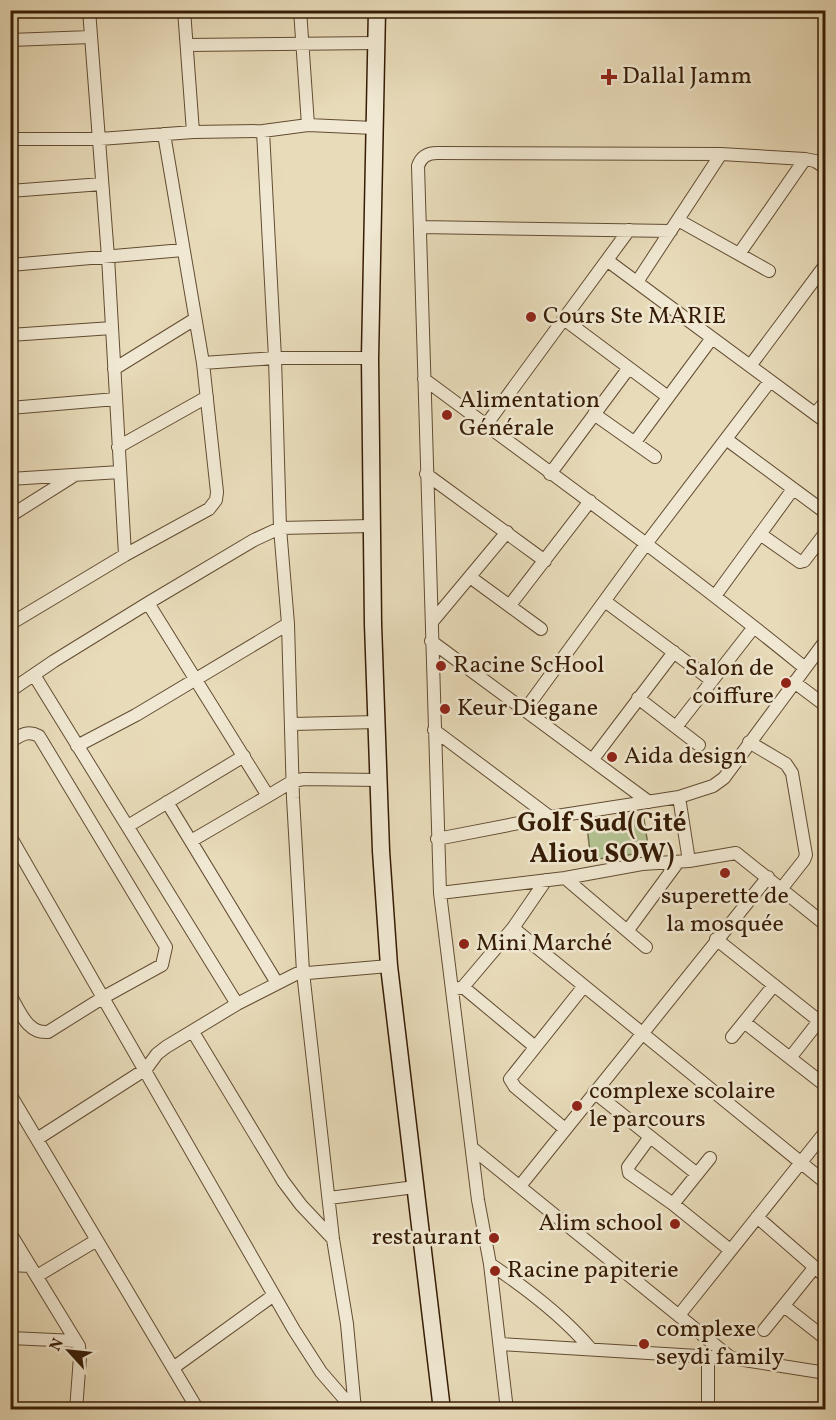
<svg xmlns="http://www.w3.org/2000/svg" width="836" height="1420" viewBox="0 0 836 1420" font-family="Vollkorn,serif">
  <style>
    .green { fill: #b3c191; stroke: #746e4b; stroke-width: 1.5 }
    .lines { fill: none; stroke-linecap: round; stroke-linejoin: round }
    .street-casing { stroke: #624c32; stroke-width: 14 }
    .secondary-casing { stroke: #361c05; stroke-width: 19 }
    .street { stroke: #f0e8d2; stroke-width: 12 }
    .secondary { stroke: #f0e8d2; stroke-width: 16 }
    .poi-dot { fill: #8f2418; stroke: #f0e8d2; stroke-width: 2 }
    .labels { text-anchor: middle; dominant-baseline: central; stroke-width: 5; stroke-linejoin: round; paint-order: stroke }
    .poi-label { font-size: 24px; fill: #361c05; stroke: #f0e8d2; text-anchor: start }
    .quarter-label { font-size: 27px; font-weight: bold; fill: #361c05; stroke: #f0e8d2 }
  </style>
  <rect width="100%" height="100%" fill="#e8dbb9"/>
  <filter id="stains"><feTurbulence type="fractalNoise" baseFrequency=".00333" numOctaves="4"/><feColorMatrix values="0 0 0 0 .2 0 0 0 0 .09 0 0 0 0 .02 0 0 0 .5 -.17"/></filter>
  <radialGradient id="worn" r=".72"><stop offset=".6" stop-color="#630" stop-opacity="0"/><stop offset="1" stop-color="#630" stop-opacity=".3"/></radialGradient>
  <path class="green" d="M644 819 649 852 591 860 587 827Z"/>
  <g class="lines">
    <g class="street-casing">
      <path id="street" d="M89 10 108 257 125 555
        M184 10 193 132
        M300 10 308 125
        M10 40 91 37
        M187 45 377 43
        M263 131 275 358 280 528 288 624 293 798 303 972 333 1239 347 1324 355 1410
        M10 139H100L193 132 263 131 308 125 374 128
        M10 191 102 184
        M678 220 769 271
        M420 227 671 231
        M739 254 805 159
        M608 261 826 422
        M10 265 183 250
        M637 282 721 154
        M565 320 668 397
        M10 335 112 328
        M203 363 275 358H370
        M750 366 826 264
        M114 369 195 319
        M424 379C552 474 681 567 805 668
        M10 408 116 399
        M594 414 655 457
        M815 414 826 401
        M486 425 629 230
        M726 439 826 513
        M635 442 712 338
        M118 447 207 397
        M426 474 545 561
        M550 474 628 369
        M10 479 120 472
        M10 516 75 475
        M760 534 800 562 804 561 826 532
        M470 577 541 629
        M715 596 793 489
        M606 602 711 680
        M148 603 268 796 293 781 304 779 378 780
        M510 605 590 501
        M432 622 507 532
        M10 624 125 555 209 509 216 500 217 492 203 363 164 134
        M431 641 649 802
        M34 675 237 1004
        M794 682 826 706
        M10 691 54 661 148 603 254 540 280 528 371 526
        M638 698 699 745
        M525 710 646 544 770 381
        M292 724 377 722
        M676 727 754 627
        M434 730 550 817
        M10 742C21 735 27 730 39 736L166 947 162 965 104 997 48 1032C27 1034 20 1011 10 995
        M749 742 786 764 792 773 806 855 804 860 782 888
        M77 746 136 715 288 624
        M593 759 674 652
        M679 797 689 861
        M167 802 277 983
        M128 826 244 756
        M10 836 294 1330 321 1372 354 1410
        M437 839 550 817 679 797 713 786 724 778 826 640
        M191 841 268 796
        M565 878 646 947
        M440 893 565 878 642 864 689 861 736 853 826 925
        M513 928 826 1183
        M628 930 678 862
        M716 939 819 1021
        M463 987 534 1046
        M452 990 463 987 513 928 546 880
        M744 1022 826 1086
        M193 1032 283 1181 301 1205 333 1239
        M732 1037 774 985
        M790 1058 826 1012
        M594 1092 697 1174
        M10 1094 198 1410
        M565 1129 515 1087 510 1079 584 986
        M650 1137 628 1167 629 1173 673 1204 730 1250
        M37 1139 146 1069 157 1054 166 1047 237 1004 296 974 389 966
        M472 1148 731 1358 826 1373
        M520 1186 768 877
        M329 1198 415 1187
        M673 1204 710 1158
        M757 1217 826 1277
        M10 1233 79 1346 80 1357 76 1410
        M490 1264C526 1288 562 1315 590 1348
        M10 1265 30 1266
        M37 1276 97 1240
        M784 1306 826 1339
        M680 1314 826 1131
        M764 1330 814 1268
        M10 1338 76 1341
        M500 1344 731 1358
        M173 1368 274 1295
        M507 1410 490 1264 478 1200 440 893 418 166C421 157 427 153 437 153L721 154 805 159 815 161 826 168
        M708 1410V1356"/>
    </g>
    <g class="secondary-casing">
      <path id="secondary" d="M377 10 370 358 373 624 381 851 389 966 442 1410"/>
    </g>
    <use href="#street" class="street"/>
    <use href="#secondary" class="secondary"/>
  </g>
  <g class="poi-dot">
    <path d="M606 68h6v6h6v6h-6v6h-6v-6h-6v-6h6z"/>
    <circle cx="531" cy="317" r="6"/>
    <circle cx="447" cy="415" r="6"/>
    <circle cx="441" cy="666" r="6"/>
    <circle cx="786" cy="683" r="6"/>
    <circle cx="445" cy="709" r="6"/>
    <circle cx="612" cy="757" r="6"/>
    <circle cx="725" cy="873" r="6"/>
    <circle cx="464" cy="944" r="6"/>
    <circle cx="577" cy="1106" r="6"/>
    <circle cx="675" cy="1224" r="6"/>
    <circle cx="494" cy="1238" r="6"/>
    <circle cx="495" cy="1271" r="6"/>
    <circle cx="644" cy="1344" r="6"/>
  </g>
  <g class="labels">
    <g class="poi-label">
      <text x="622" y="77">Dallal Jamm</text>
      <text x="543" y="317">Cours Ste MARIE</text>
      <text x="459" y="401">Alimentation<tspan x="459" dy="28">Générale</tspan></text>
      <text x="453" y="666">Racine ScHool</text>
      <text x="774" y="669" text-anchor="end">Salon de<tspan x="774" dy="28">coiffure</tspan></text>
      <text x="457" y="709">Keur Diegane</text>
      <text x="624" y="757">Aida design</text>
      <text x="725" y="897" text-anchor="middle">superette de<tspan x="725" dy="28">la mosquée</tspan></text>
      <text x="476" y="944">Mini Marché</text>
      <text x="589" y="1092">complexe scolaire<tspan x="589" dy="28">le parcours</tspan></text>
      <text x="663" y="1224" text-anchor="end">Alim school</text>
      <text x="482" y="1238" text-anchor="end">restaurant</text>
      <text x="507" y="1271">Racine papiterie</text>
      <text x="656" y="1330">complexe<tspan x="656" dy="28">seydi family</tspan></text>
    </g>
    <g class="quarter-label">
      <text x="602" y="824">Golf Sud(Cité<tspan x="602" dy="31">Aliou SOW)</tspan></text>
    </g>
  </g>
  <rect width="836" height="1420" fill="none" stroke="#e8dbb9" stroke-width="36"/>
  <rect x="12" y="12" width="812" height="1396" fill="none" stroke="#361c05" stroke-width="3"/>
  <rect x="18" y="18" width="800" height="1384" fill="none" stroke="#361c05" stroke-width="1.5"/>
  <g transform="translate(69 1351) rotate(297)" stroke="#f0e8d2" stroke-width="4.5" paint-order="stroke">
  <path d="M0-4.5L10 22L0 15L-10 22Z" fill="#361c05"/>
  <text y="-9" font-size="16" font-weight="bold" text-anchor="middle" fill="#361c05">N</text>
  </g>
  <rect width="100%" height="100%" filter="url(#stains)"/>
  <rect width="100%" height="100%" fill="url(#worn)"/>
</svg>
